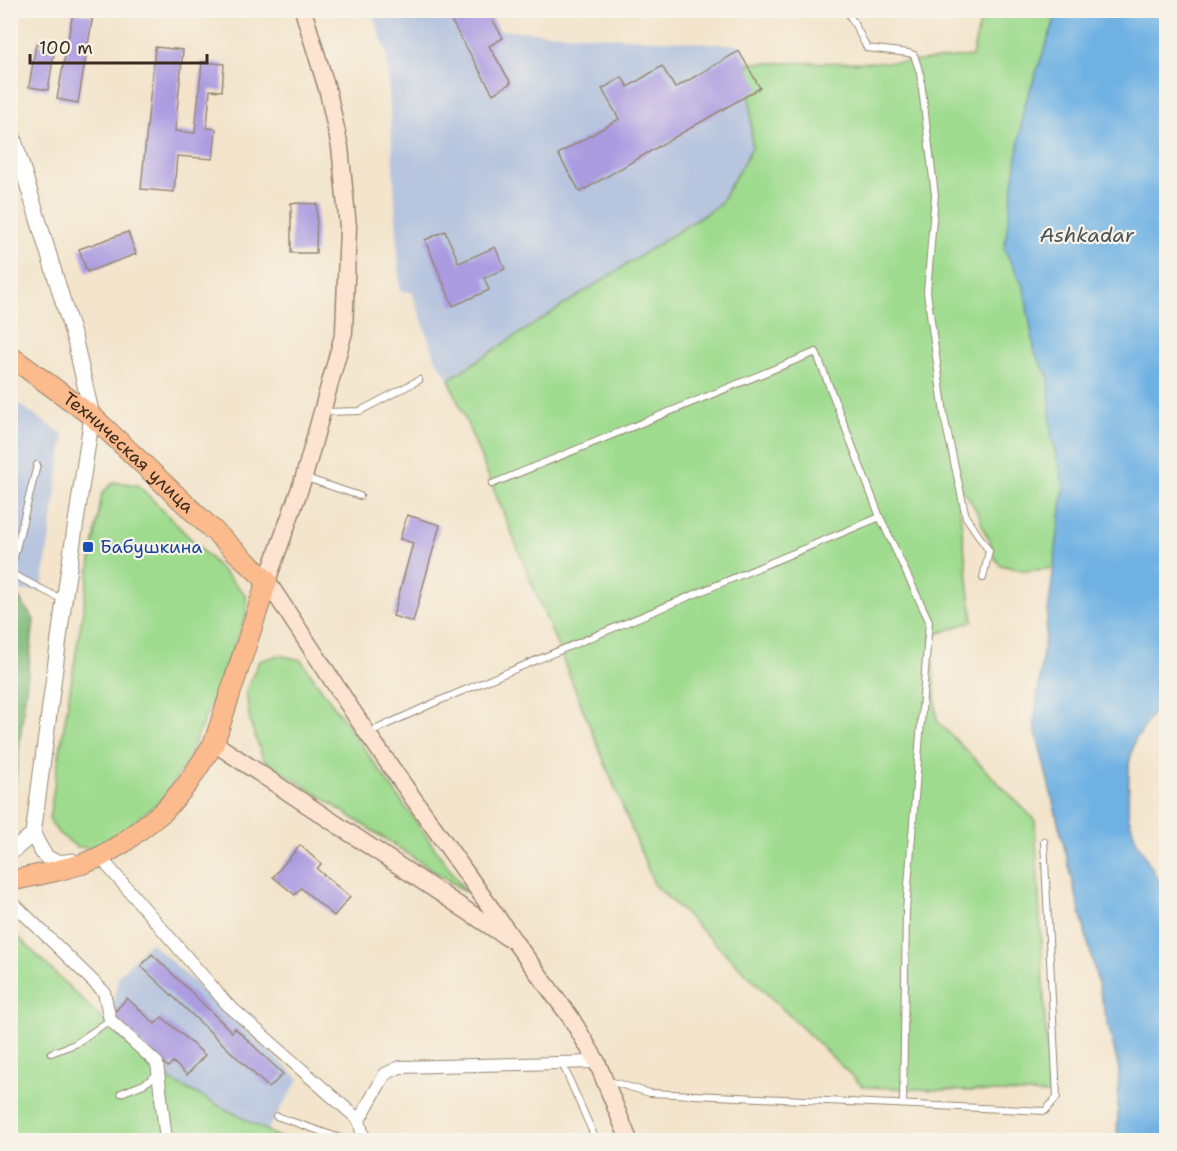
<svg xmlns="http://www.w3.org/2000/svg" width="1177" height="1151" viewBox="0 0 1177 1151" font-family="'Shantell Sans',sans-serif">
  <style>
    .industrial { fill: #b7c5de }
    .green { fill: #9fdb8f; stroke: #6d8256; stroke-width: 1.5 }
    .forest { fill: #7fbb7a; stroke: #5d724c; stroke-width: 1.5 }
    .water { fill: #6eb1e3; stroke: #546e80; stroke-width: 1.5 }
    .building { fill: #ab9be1 }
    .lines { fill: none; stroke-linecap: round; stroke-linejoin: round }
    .service-casing { stroke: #978774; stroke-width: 8 }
    .minor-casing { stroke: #978774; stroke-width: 14 }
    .tertiary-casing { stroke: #978774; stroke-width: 17 }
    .secondary-casing { stroke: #978774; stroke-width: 19 }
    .primary-casing { stroke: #978774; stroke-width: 22 }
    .service { stroke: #fff; stroke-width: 6 }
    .minor { stroke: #fff; stroke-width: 12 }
    .tertiary { stroke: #fff; stroke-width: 15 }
    .secondary { stroke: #fde4d1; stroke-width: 16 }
    .primary { stroke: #fbbb8c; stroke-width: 20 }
    .transit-dot { fill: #1a4fb4; stroke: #f7f3e8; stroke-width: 2 }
    .labels { text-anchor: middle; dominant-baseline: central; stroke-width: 4.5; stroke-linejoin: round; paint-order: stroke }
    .street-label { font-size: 18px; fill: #3b2a1e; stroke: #f7f3e8 }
    .transit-label { font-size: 18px; fill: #164399; stroke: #f7f3e8; text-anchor: start }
    .water-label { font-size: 20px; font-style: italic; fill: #4a5259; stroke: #f7f3e8 }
  </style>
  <rect width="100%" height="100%" fill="#f7f3e8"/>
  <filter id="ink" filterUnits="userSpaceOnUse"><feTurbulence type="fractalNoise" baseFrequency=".0167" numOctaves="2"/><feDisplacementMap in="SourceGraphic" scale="12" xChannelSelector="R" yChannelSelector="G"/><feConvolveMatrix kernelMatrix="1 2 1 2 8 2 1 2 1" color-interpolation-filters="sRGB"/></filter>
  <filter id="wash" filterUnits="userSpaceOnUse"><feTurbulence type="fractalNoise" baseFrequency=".008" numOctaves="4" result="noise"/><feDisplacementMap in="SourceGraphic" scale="24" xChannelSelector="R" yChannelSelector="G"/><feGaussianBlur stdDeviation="1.35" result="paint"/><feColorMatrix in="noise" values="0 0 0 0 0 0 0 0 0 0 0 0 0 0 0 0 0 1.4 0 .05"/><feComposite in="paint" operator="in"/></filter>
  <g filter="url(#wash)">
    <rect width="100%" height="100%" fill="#f3e4cb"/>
    <path class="industrial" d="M371 11H490L498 30 741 45 749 63 752 148 719 205 449 379 436 360 412 292 400 291 387 54Z
      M10 398 64 435 42 590 11 591Z
      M150 942 299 1079 267 1131 157 1073 109 1026 114 995 119 975Z"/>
    <path class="green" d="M1027 11H1058L1024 107 1005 249 1024 288 1035 353 1049 377 1051 435 1064 485 1054 568 1026 571 1000 565 994 557 990 540 984 531 979 515 965 492 957 487 973 621 931 636 937 721 1035 820 1049 1094 863 1087 654 884 449 379 719 205 752 148 749 63 909 62 972 56 980 22 1000 14 1026 12Z
      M114 482 138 485 246 595 247 614 186 764 163 798 122 832 93 848 77 847 58 833 49 819 102 493Z
      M279 655 301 660 466 892 263 759 250 722 246 691 259 661Z
      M10 929 157 1073 284 1140H11Z"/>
    <path class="forest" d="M11 591H14L34 620 11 818Z"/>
    <path class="water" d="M1058 11H1166V690L1140 734 1135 739 1129 764 1128 815 1136 840 1162 886 1166 904V1140H1117L1119 1069 1034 724 1064 485 1051 435 1049 377 1035 353 1024 288 1004 249 1024 107Z"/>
    <g id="blocks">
      <path class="building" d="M445 10H487L503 38 489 46 511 83 493 94Z
        M73 12 93 15 78 103 57 99Z
        M36 44 55 47 48 90 29 87Z
        M155 47 183 50 175 131 195 133 202 62 224 64 222 91 210 90 207 128 216 129 213 159 177 156 174 192 141 189Z
        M739 51 760 88 580 192 558 154 619 119 602 89 622 77 628 87 662 66 675 88Z
        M291 203 317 204 316 253H291Z
        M445 231 459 263 495 247 505 269 484 278 489 290 453 306 425 240Z
        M128 232 136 254 87 272 79 249Z
        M407 515 440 525 413 622 393 616 413 543 400 539Z
        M300 845 321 864 317 869 350 897 334 916 301 888 295 895 273 877Z
        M152 954 232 1032 235 1028 283 1074 269 1088 141 966Z
        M127 998 155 1024 162 1017 205 1055 187 1075 173 1062 168 1067 111 1016Z"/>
    </g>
  </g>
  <g filter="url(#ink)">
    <use href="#blocks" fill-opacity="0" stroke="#978774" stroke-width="1.5"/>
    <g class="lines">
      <g class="service-casing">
        <path id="service" d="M846 10 853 21 867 48 909 53 914 55 920 73 935 195 927 292 945 421 966 517 989 551 983 578
          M325 412 360 411 419 380
          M10 424 12 420
          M306 478 360 496
          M880 517 929 621 906 911 903 1104
          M10 573 37 465
          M10 573 63 600
          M368 733 436 702 880 517 816 352 492 484
          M51 1053 75 1044 110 1020
          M562 1063 596 1140
          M609 1081 650 1093 1045 1111 1057 1097 1044 841
          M121 1093 144 1084 158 1074
          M276 1116 346 1140"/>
      </g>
      <g class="minor-casing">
        <path id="minor" d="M100 857 227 1004 359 1120 364 1140
          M10 900 104 992 110 1020 157 1063 166 1140
          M359 1120 385 1074 400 1067 597 1062"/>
      </g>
      <g class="tertiary-casing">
        <path id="tertiary" d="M10 127 75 341 92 416 64 601 33 834 10 853
          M33 834C44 855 46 866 72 861"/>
      </g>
      <g class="secondary-casing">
        <path id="secondary" d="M303 10 328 92 340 147 348 227 344 332 304 477 267 581 367 733 517 945 571 1018 597 1062 629 1140
          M214 743 508 938"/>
      </g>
      <g class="primary-casing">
        <g id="primary">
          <path id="s1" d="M10 356 92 416 267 581 214 743 188 783 164 811 123 843 100 857 82 864 56 871 10 881"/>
        </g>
      </g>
      <use href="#service" class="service"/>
      <use href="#minor" class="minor"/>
      <use href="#tertiary" class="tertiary"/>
      <use href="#secondary" class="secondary"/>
      <use href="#primary" class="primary"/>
    </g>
  </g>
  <rect class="transit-dot" x="82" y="541" width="12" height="12" rx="3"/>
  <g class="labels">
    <g class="street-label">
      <text stroke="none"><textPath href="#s1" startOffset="153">Техническая улица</textPath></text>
    </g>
    <g class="transit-label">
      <text x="100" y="547">Бабушкина</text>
    </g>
    <g class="water-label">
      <text x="1087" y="235">Ashkadar</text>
    </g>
  </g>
  <rect width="1177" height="1151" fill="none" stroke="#f7f3e8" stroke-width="36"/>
  <path d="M30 54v9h177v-9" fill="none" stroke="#3b2a1e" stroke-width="3"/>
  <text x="39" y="54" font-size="18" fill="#3b2a1e" stroke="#f7f3e8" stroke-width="4.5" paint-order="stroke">100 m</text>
</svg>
